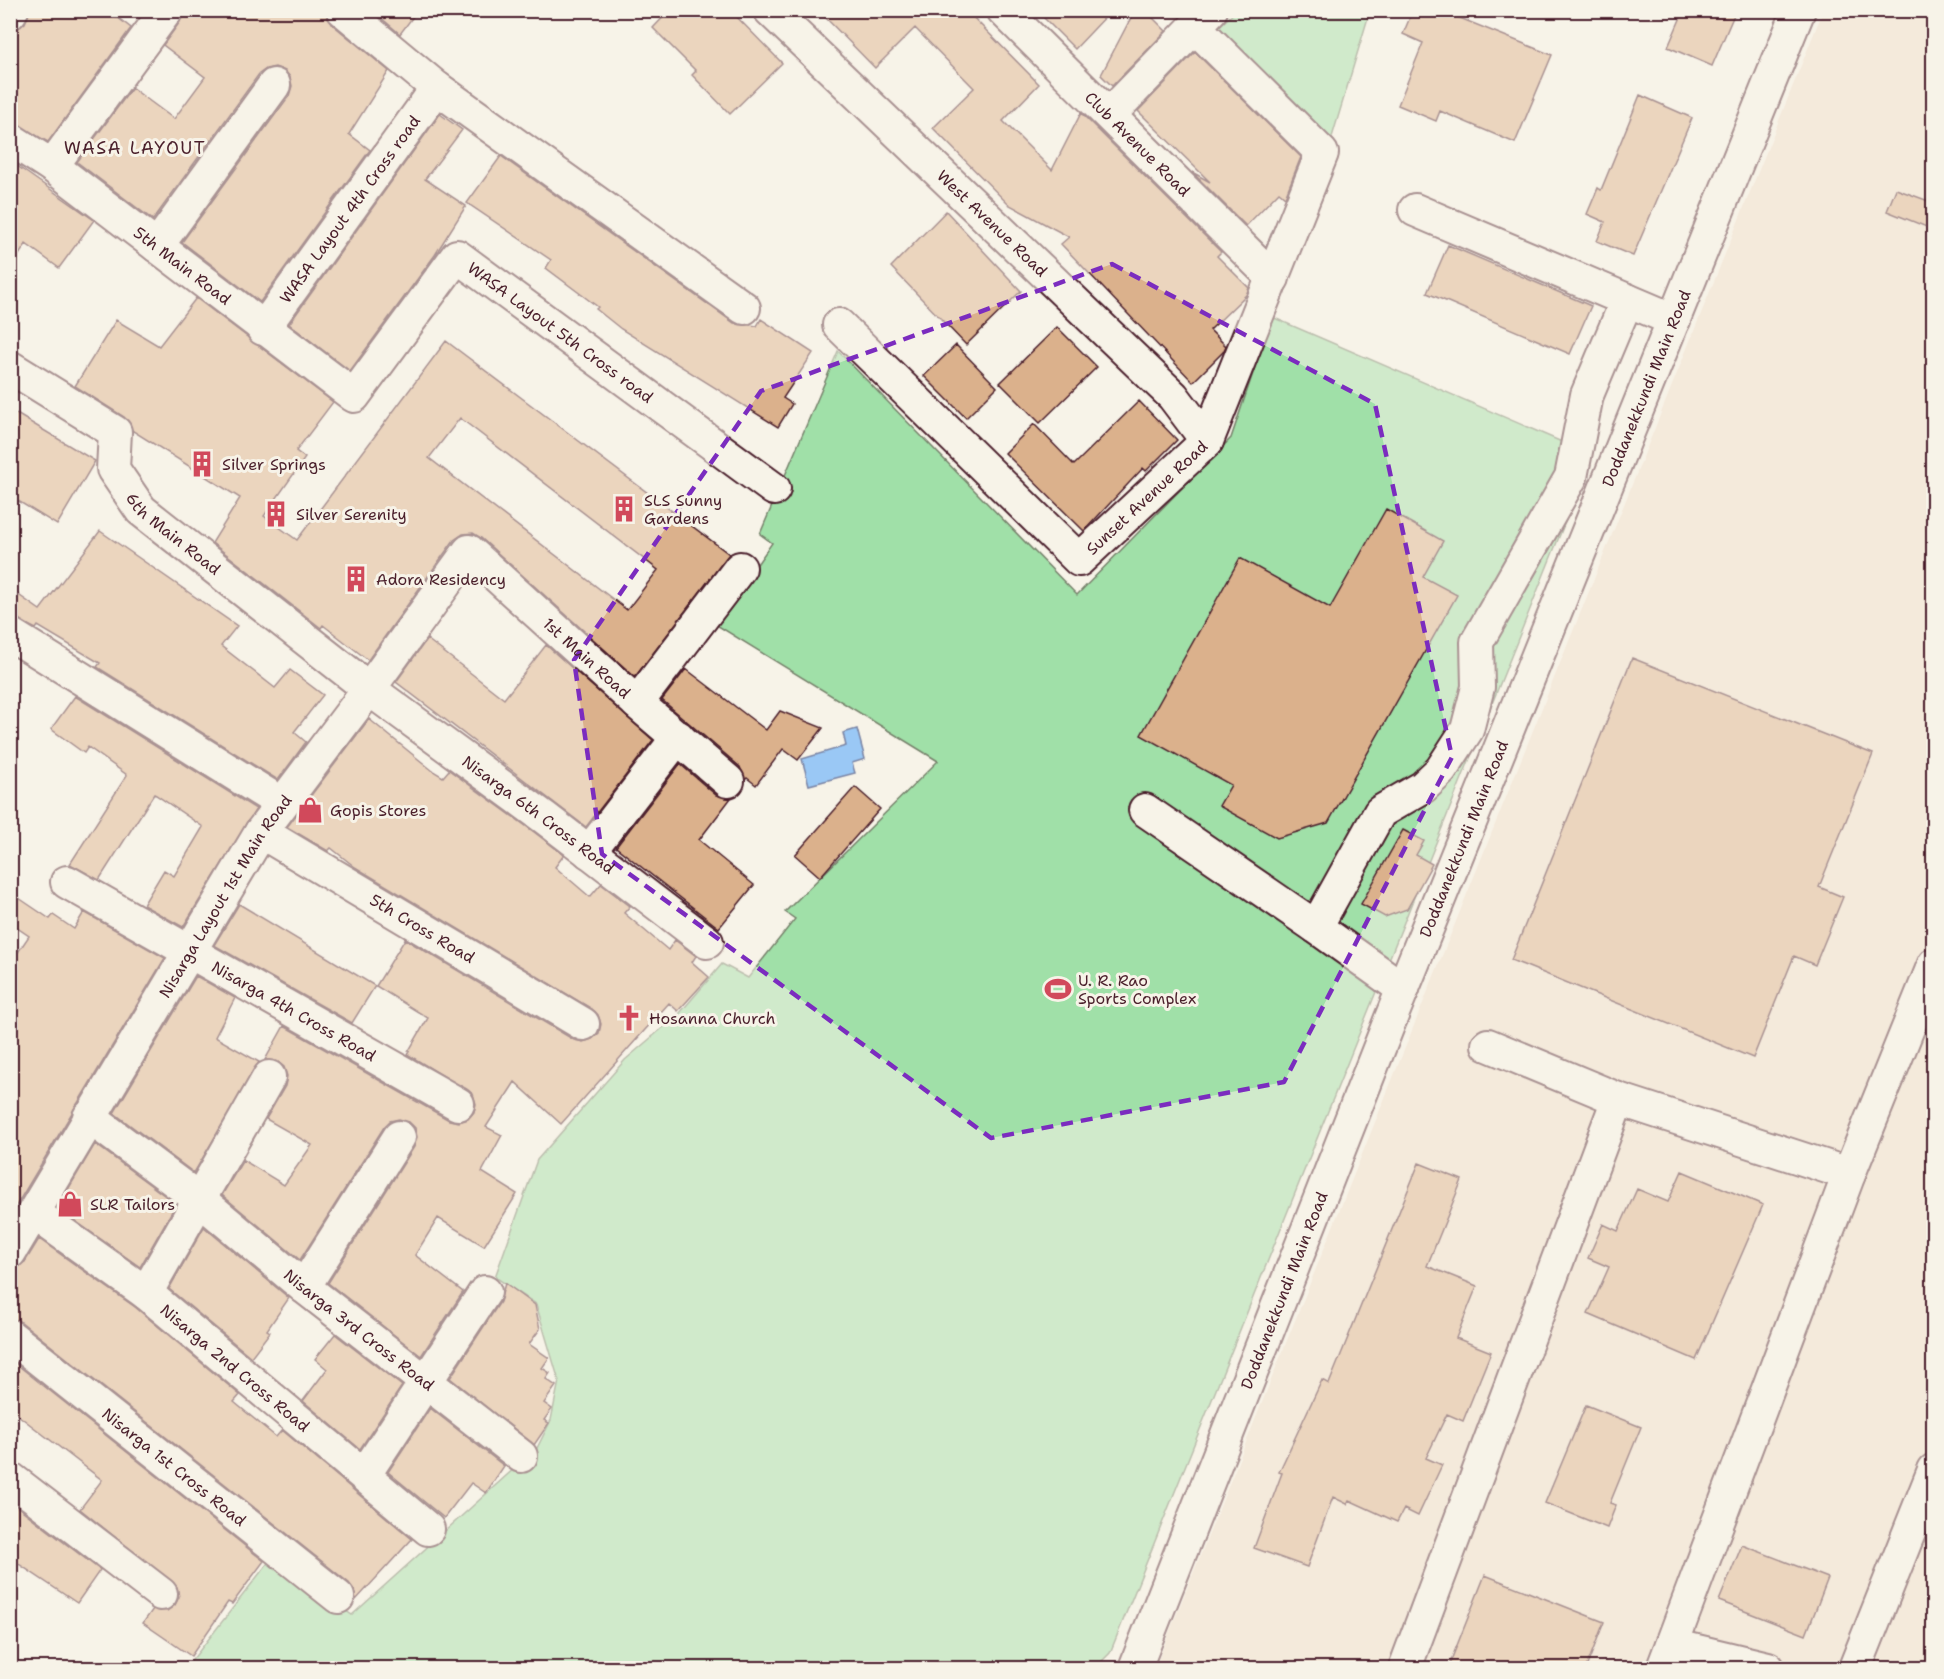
<svg xmlns="http://www.w3.org/2000/svg" width="1944" height="1679" viewBox="0 0 1944 1679" font-family="'Shantell Sans',sans-serif">
  <style>
    .built { fill: #efdfcc }
    .green { fill: #a0e0a8; stroke: #75806a; stroke-width: 1.5 }
    .water { fill: #9ac8f5; stroke: #7a84a4; stroke-width: 1.5 }
    .building { fill: #dbb18c; stroke: #4a1f2b; stroke-width: 1.5; fill-rule: evenodd }
    .lines { fill: none; stroke-linecap: round; stroke-linejoin: round }
    .minor-casing { stroke: #4a1f2b; stroke-width: 36 }
    .minor { stroke: #f7f3e8; stroke-width: 32 }
    .marked { fill: none; stroke: #7b2cbf; stroke-width: 4.5; stroke-dasharray: 12 8; stroke-linejoin: round }
    .labels { text-anchor: middle; dominant-baseline: central; stroke-width: 6; stroke-linejoin: round; paint-order: stroke }
    .street-label { font-size: 16px; fill: #4a1f2b; stroke: #f7f3e8 }
    .poi-label { font-size: 16px; fill: #4a1f2b; stroke: #f7f3e8; text-anchor: start }
    .neighbourhood-label { font-size: 18px; letter-spacing: 1.5px; fill: #4a1f2b; stroke: #f7f3e8 }
  </style>
  <rect width="100%" height="100%" fill="#f7f3e8"/>
  <filter id="ink" filterUnits="userSpaceOnUse"><feTurbulence type="fractalNoise" baseFrequency=".0167" numOctaves="2"/><feDisplacementMap in="SourceGraphic" scale="12" xChannelSelector="R" yChannelSelector="G"/><feConvolveMatrix kernelMatrix="1 2 1 2 8 2 1 2 1" color-interpolation-filters="sRGB"/></filter>
  <g filter="url(#ink)">
    <path class="built" d="M1823 11H1933V1668H1155Z"/>
    <path class="green" d="M1236 11H1370L1329 147 1213 32Z
      M1272 317 1592 455 1110 1653 1095 1668H186L271 1559 352 1615 537 1448 551 1420 559 1381 536 1304 495 1277 537 1160 625 1060 680 1013 722 964 748 978 795 919 785 912 938 761 715 624 772 543 760 534 838 351 1077 595 1231 438Z"/>
    <path class="water" d="M857 729 865 759 852 763 855 773 809 785 802 759 846 746 843 733Z"/>
    <path class="building" d="M30 10H108L131 28 48 142 10 121V34L25 23Z
      M184 10H326L332 24 389 71 349 134 370 150 260 302 182 242 289 96 292 86 290 77 285 71 275 67 266 69 259 74 153 220 77 162 132 88 174 119 205 77 163 45 180 22Z
      M372 10H418L400 34Z
      M670 10H730L782 63 730 114 692 75 696 71 653 28Z
      M818 10H966L1039 84 1003 121 1052 170 1081 113 1221 252 1217 256 1249 288 1246 295 1210 330 1226 346 1223 352 1193 382 1061 244 1069 237 1008 204 933 128 974 88 915 28 875 68Z
      M1036 10H1112L1075 49Z
      M1135 10H1145L1166 31 1112 86 1101 75Z
      M1413 10H1440L1552 55 1515 143 1440 111 1436 121 1398 105 1423 43 1403 34Z
      M1684 10H1736L1712 66 1668 47Z
      M1195 52 1301 157 1285 197 1279 192 1246 226 1192 172 1210 182 1138 111Z
      M1640 95 1692 118 1633 256 1597 241 1605 222 1587 214 1598 188 1601 190Z
      M440 114 462 130 425 179 466 206 435 255 350 371 289 324Z
      M501 156 734 323 757 326 761 319 813 353 783 398 792 404 778 427 621 329 596 309 598 307 546 268 551 260 467 203Z
      M10 161 94 220 59 268 26 244 10 269Z
      M1896 189 1934 203V230L1887 211Z
      M946 211 1021 291 966 345 891 267Z
      M1448 245 1591 306 1570 354 1427 293Z
      M196 298 333 402 296 451 305 458 264 516 297 540 446 341 729 554 635 677 481 538 473 533 463 534 454 540 368 660 323 625 321 628 212 543 240 498 133 431 124 417 75 386 116 320 159 346ZM460 418 658 570 627 610 429 458Z
      M1057 327 1097 367 1040 423 1000 383Z
      M956 345 997 387 966 418 924 376Z
      M1139 401 1177 440 1146 471 1143 468 1084 531 1005 453 1034 424 1074 465Z
      M10 410 95 461 57 525 10 496Z
      M1386 509 1443 541 1423 577 1457 595 1328 823 1277 838 1219 806 1231 785 1141 735 1240 558 1330 608Z
      M100 531 237 626 221 646 275 688 290 670 323 695 294 732 306 742 278 780 97 667 100 663 38 626 36 629 10 616V589L40 610Z
      M427 639 504 699 546 645 653 740 586 827 396 682Z
      M1632 658 1873 754 1819 887 1843 897 1815 965 1794 956 1753 1058 1511 960Z
      M686 669 766 730 780 711 823 728 798 760 783 749 756 785 747 778 745 780 740 767 662 700Z
      M75 696 256 809 183 927 143 905 164 870 174 876 203 827 156 795 154 794 99 880 70 864 127 775 88 747 84 753 51 729Z
      M369 719 433 771 443 777 449 770 534 832 564 855 555 867 590 897 601 884 630 906 624 913 668 950 675 940 696 956 692 962 709 977 678 1011 669 1003 561 1124 515 1082 486 1127 502 1135 482 1172 517 1194 484 1246 438 1218 415 1255 463 1292 421 1356 328 1283 414 1147 417 1137 415 1128 409 1122 399 1119 390 1121 384 1127 300 1260 222 1195 243 1160 284 1185 312 1145 266 1119 285 1086 287 1076 284 1067 278 1062 265 1060 284 1026 449 1120 459 1122 468 1119 474 1112 476 1104 473 1094 407 1054 428 1018 376 986 405 939 574 1040 583 1042 592 1039 599 1033 601 1024 598 1015 592 1009 355 867 331 848 328 851 287 827Z
      M680 764 716 795 731 798 699 840 754 885 719 928 616 847Z
      M855 787 880 809 820 877 795 855Z
      M1403 830 1424 841 1416 855 1432 864 1407 909 1385 917 1361 904Z
      M10 892 50 919 53 915 74 929 84 912 165 958 10 1216V964L29 936 10 923Z
      M239 904 375 986 352 1023 214 945Z
      M196 976 235 998 215 1037 259 1062 194 1173 114 1113Z
      M95 1144 176 1204 140 1267 57 1208Z
      M1419 1163 1462 1180 1427 1266 1477 1286 1456 1338 1491 1352 1463 1421 1447 1414 1426 1458 1442 1465 1418 1516 1404 1509 1397 1522 1349 1500 1347 1504 1333 1497 1307 1567 1254 1548 1282 1473 1279 1472 1322 1380 1329 1384Z
      M1682 1171 1763 1205 1696 1360 1588 1314 1609 1267 1588 1258 1603 1224 1618 1231 1637 1189 1668 1202Z
      M204 1227 289 1298 267 1330 270 1332 251 1357 169 1289Z
      M39 1239 135 1307 240 1395 234 1402 276 1437 282 1430 412 1539 356 1600 354 1590 349 1583 21 1322 10 1318V1270L25 1262Z
      M505 1283 535 1305 540 1329 529 1344 549 1358 542 1368 550 1373 546 1379 556 1386 544 1403 552 1409 544 1420 549 1423 534 1445 450 1378 500 1302Z
      M335 1334 402 1386 360 1449 303 1401 327 1369 315 1359Z
      M10 1359 264 1561 232 1604 228 1602 191 1656 143 1623 153 1609 167 1611 175 1605 179 1597 177 1587 80 1509 102 1480 10 1409Z
      M1586 1405 1641 1427 1610 1503 1616 1505 1607 1528 1545 1503Z
      M430 1408 504 1466 486 1493 471 1483 444 1518 388 1472Z
      M10 1501 100 1570 77 1603 10 1558Z
      M1742 1545 1828 1578 1806 1635 1719 1601Z
      M1485 1575 1604 1622 1586 1668H1448Z"/>
    <g class="lines">
      <g class="minor-casing">
        <g id="minor">
          <path d="M343 10 437 88 744 308"/>
          <path id="s1" d="M770 10 1173 396 1207 441"/>
          <path id="s2" d="M1003 10 1273 278"/>
          <path d="M10 13 12 10"/>
          <path d="M1110 114 1211 10"/>
          <path id="s3" d="M10 139 52 166 354 396 457 256 774 489"/>
          <path d="M52 166 166 11"/>
          <path d="M1415 210 1674 320"/>
          <path d="M157 246 274 85"/>
          <path id="s4" d="M839 325 1079 560 1207 441 1322 153 1195 27"/>
          <path id="s5" d="M263 329 437 88"/>
          <path id="s6" d="M10 367 115 432 113 469 141 510 369 689 545 818 707 942"/>
          <path d="M10 634 281 803"/>
          <path d="M637 703 728 781"/>
          <path d="M1145 810 1316 927 1380 812 1423 787 1441 770 1467 730 1478 687 1477 642 1571 477 1587 395 1627 300"/>
          <path id="s7" d="M261 832 583 1024"/>
          <path d="M589 852 678 737"/>
          <path id="s8" d="M67 882 458 1104"/>
          <path d="M1316 927 1403 989"/>
          <path d="M1488 1045 1618 1099"/>
          <path id="s9" d="M89 1117 199 1199 304 1287 521 1456"/>
          <path id="s10" d="M34 1213 146 1293 428 1529"/>
          <path id="s11" d="M10 1252 261 832 369 689 469 551 637 703 740 568"/>
          <path d="M304 1287 399 1137"/>
          <path d="M146 1293 269 1077"/>
          <path id="s12" d="M10 1336 338 1597"/>
          <path d="M365 1474 485 1292"/>
          <path d="M10 1478 161 1594"/>
          <path d="M1672 1645 1768 1668"/>
          <path id="s13" d="M1135 1668 1391 1018 1799 10"/>
          <path d="M1405 1668 1618 1099 1849 1174"/>
          <path d="M1663 1668 1849 1174 1934 964"/>
          <path d="M1855 1668 1934 1470"/>
        </g>
      </g>
      <use href="#minor" class="minor"/>
    </g>
  </g>
  <path d="M0 0H1944V1679H0ZM1112 264 1375 404 1452 757 1284 1082 991 1138 602 854 574 660 761 391Z" fill="#f7f3e8" fill-opacity=".55" fill-rule="evenodd"/>
  <path class="marked" d="M1112 264 1375 404 1452 757 1284 1082 991 1138 602 854 574 660 761 391Z"/>
  <defs>
    <g id="building-bare" transform="scale(2.07)"><path d="M-4-6H4V6H1V3H-1V6H-4ZM-2.5-4.3h1.7v1.8h-1.7ZM.8-4.3h1.7v1.8H.8ZM-2.5-1h1.7V.8h-1.7ZM.8-1h1.7V.8H.8Z" fill="#d1495b" stroke="#f7f3e8" stroke-width="2.5" paint-order="stroke"/></g>
    <g id="shop-bare" transform="scale(2.07)"><path d="M-5-2.5h2.3a2.7 3.5 0 0 1 5.4 0H5L5.5 6h-11ZM-1.5-2.5h3a1.5 2.3 0 0 0-3 0Z" fill="#d1495b" stroke="#f7f3e8" stroke-width="2.5" paint-order="stroke"/></g>
    <g id="stadium-bare" transform="scale(2.07)"><path d="M0-5a6.5 5 0 1 0 0 10a6.5 5 0 1 0 0-10ZM-3.5-1.8h7v3.6h-7Z" fill="#d1495b" stroke="#f7f3e8" stroke-width="2.5" paint-order="stroke"/></g>
    <g id="church-bare" transform="scale(2.07)"><path d="M-1.2-6h2.4v3.5h3.3v2.4h-3.3V6h-2.4V-.1h-3.3v-2.4h3.3Z" fill="#d1495b" stroke="#f7f3e8" stroke-width="2.5" paint-order="stroke"/></g>
  </defs>
  <g fill-rule="evenodd">
    <use href="#building-bare" x="202" y="464"/>
    <use href="#building-bare" x="624" y="509"/>
    <use href="#building-bare" x="276" y="514"/>
    <use href="#building-bare" x="356" y="579"/>
    <use href="#shop-bare" x="310" y="810"/>
    <use href="#stadium-bare" x="1058" y="989"/>
    <use href="#church-bare" x="629" y="1018"/>
    <use href="#shop-bare" x="70" y="1204"/>
  </g>
  <g class="labels">
    <g class="street-label">
      <text stroke="none"><textPath href="#s2" startOffset="190">Club Avenue Road</textPath></text>
      <text stroke="none"><textPath href="#s5" startOffset="148">WASA Layout 4th Cross road</textPath></text>
      <text stroke="none"><textPath href="#s1" startOffset="308">West Avenue Road</textPath></text>
      <text stroke="none"><textPath href="#s3" startOffset="214">5th Main Road</textPath></text>
      <text stroke="none"><textPath href="#s3" startOffset="732">WASA Layout 5th Cross road</textPath></text>
      <text stroke="none"><textPath href="#s13" startOffset="1378">Doddanekkundi Main Road</textPath></text>
      <text stroke="none"><textPath href="#s4" startOffset="428">Sunset Avenue Road</textPath></text>
      <text stroke="none"><textPath href="#s6" startOffset="250">6th Main Road</textPath></text>
      <text stroke="none"><textPath href="#s11" startOffset="998">1st Main Road</textPath></text>
      <text stroke="none"><textPath href="#s6" startOffset="711">Nisarga 6th Cross Road</textPath></text>
      <text stroke="none"><textPath href="#s13" startOffset="892">Doddanekkundi Main Road</textPath></text>
      <text stroke="none"><textPath href="#s11" startOffset="416">Nisarga Layout 1st Main Road</textPath></text>
      <text stroke="none"><textPath href="#s7" startOffset="188">5th Cross Road</textPath></text>
      <text stroke="none"><textPath href="#s8" startOffset="261">Nisarga 4th Cross Road</textPath></text>
      <text stroke="none"><textPath href="#s13" startOffset="406">Doddanekkundi Main Road</textPath></text>
      <text stroke="none"><textPath href="#s9" startOffset="344">Nisarga 3rd Cross Road</textPath></text>
      <text stroke="none"><textPath href="#s10" startOffset="254">Nisarga 2nd Cross Road</textPath></text>
      <text stroke="none"><textPath href="#s12" startOffset="210">Nisarga 1st Cross Road</textPath></text>
    </g>
    <g class="poi-label">
      <text x="222" y="464">Silver Springs</text>
      <text x="644" y="500">SLS Sunny<tspan x="644" dy="18">Gardens</tspan></text>
      <text x="296" y="514">Silver Serenity</text>
      <text x="376" y="579">Adora Residency</text>
      <text x="330" y="810">Gopis Stores</text>
      <text x="1078" y="980">U. R. Rao<tspan x="1078" dy="18">Sports Complex</tspan></text>
      <text x="649" y="1018">Hosanna Church</text>
      <text x="90" y="1204">SLR Tailors</text>
    </g>
    <g class="neighbourhood-label">
      <text x="135" y="148">WASA LAYOUT</text>
    </g>
  </g>
  <rect width="1944" height="1679" fill="none" stroke="#f7f3e8" stroke-width="36"/>
  <rect x="18" y="18" width="1908" height="1643" fill="none" stroke="#4a1f2b" stroke-width="2" filter="url(#ink)"/>
</svg>
